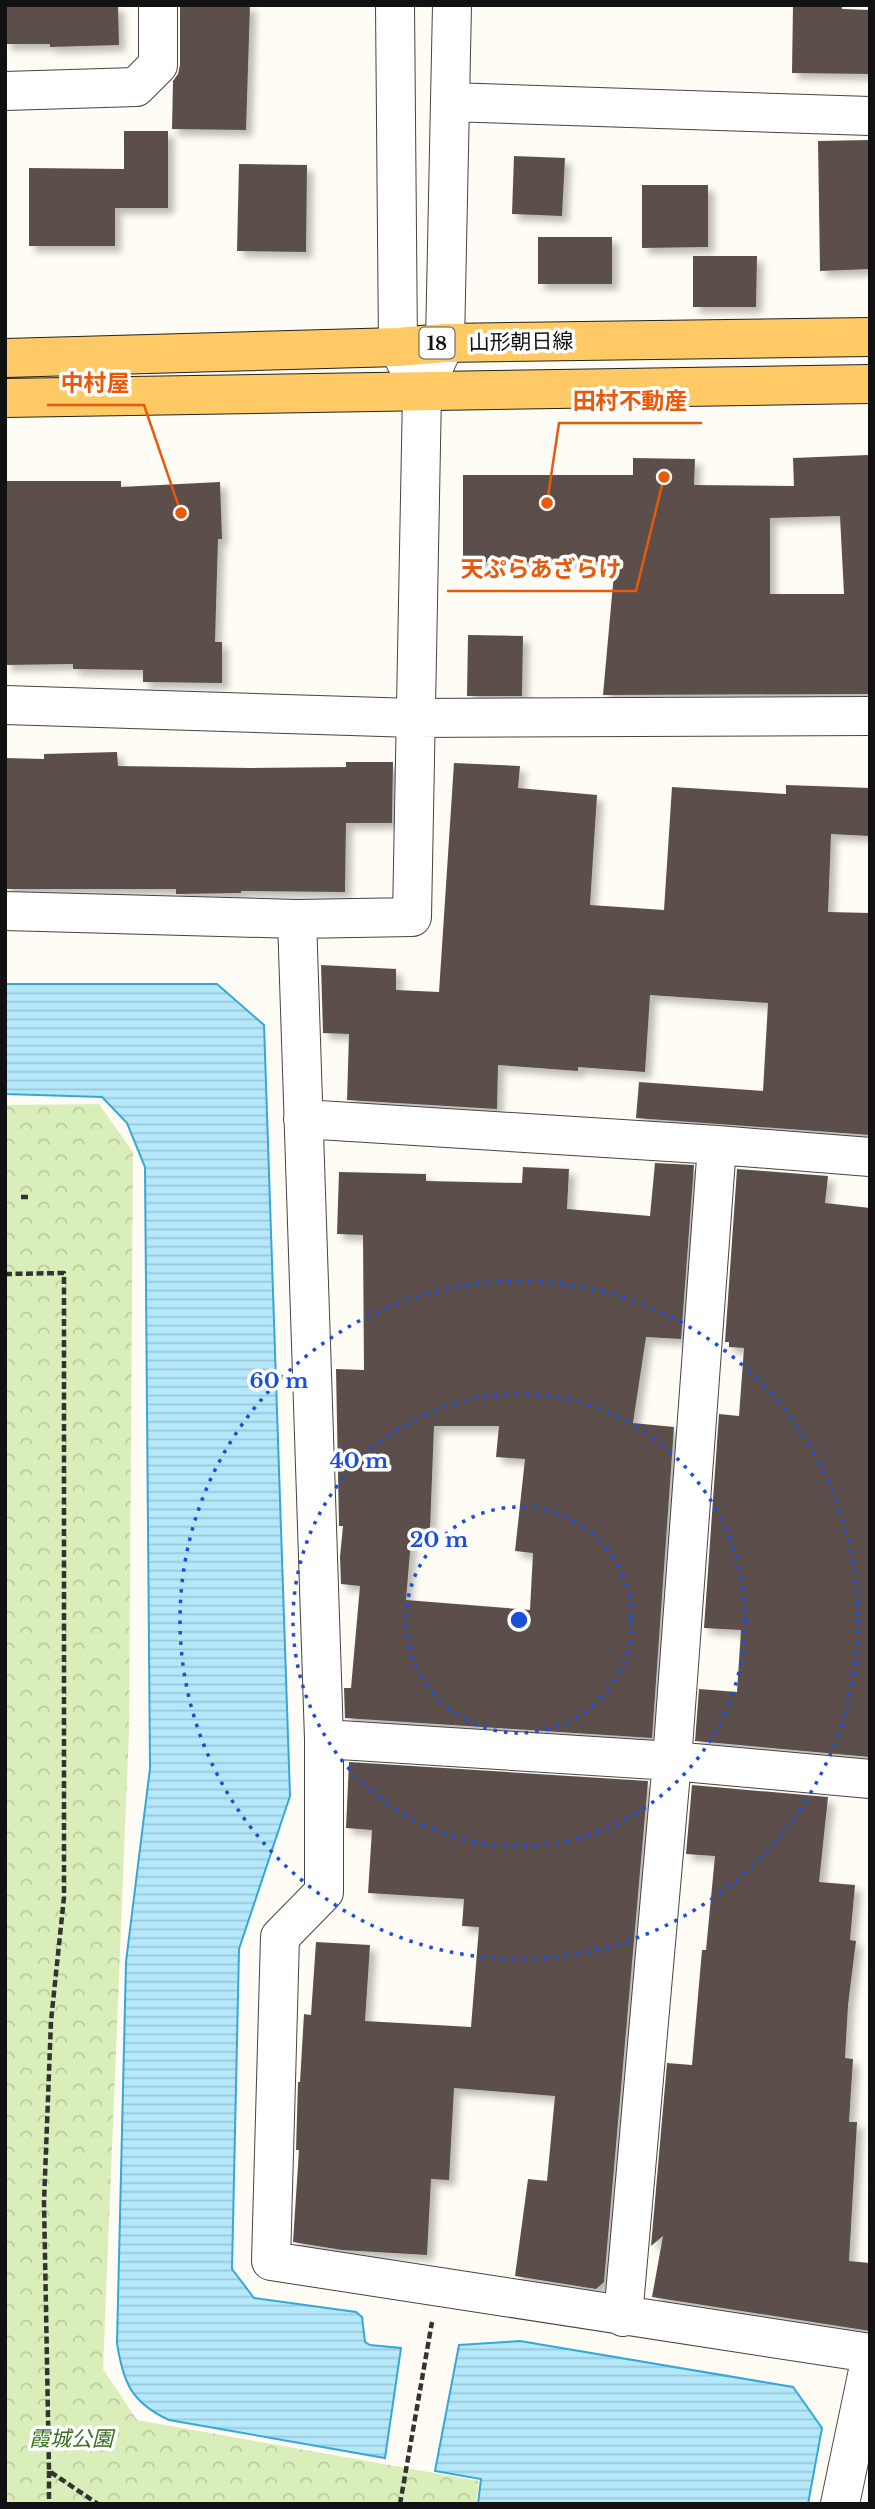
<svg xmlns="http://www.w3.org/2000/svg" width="875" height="2509" viewBox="0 0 875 2509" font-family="'Libre Baskerville','Noto Sans JP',serif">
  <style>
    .park { fill: url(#park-crowns) }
    .water { fill: url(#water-rules); stroke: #36a8d8; stroke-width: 2 }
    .building { fill: #5b504c; fill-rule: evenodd; filter: url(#shadow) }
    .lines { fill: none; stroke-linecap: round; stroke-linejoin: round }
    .minor-casing { stroke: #444; stroke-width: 40 }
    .major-casing { stroke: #222; stroke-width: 40 }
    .path { stroke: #333; stroke-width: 4.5; stroke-dasharray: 7 3.5; stroke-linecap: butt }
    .minor { stroke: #fff; stroke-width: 38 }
    .major { stroke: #ffc965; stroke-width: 38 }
    .ring { fill: none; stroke: #1d4ed8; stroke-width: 3.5; stroke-dasharray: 3.5 7 }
    .labels { text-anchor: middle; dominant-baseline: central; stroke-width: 7; stroke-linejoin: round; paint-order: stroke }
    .shield { fill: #fff; stroke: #585858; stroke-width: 2 }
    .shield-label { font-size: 19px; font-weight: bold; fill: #111 }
    .street-label { font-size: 21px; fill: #111; stroke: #fff }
    .park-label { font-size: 21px; font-style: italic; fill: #356f1a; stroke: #fff }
    .centre { fill: #1d4ed8; stroke: #fff; stroke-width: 3.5 }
    .ring-label { font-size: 21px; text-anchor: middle; font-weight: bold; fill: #1d4ed8; stroke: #fff; stroke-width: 7; stroke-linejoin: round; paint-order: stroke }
    .leader { fill: none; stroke: #e8590c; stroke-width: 2.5 }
    .callout-dot { fill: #e8590c; stroke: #fff; stroke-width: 2.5 }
    .callout-label { font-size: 23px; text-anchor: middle; font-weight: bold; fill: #e8590c; stroke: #fff; stroke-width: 7; stroke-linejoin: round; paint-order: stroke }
  </style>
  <defs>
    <pattern id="park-crowns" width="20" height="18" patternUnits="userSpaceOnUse" patternTransform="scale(1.75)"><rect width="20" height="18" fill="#daeeba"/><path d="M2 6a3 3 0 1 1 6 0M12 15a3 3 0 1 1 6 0" fill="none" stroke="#bacb9f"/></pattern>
    <pattern id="water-rules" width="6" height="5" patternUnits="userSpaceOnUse" patternTransform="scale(1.75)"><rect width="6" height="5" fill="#b5e8fb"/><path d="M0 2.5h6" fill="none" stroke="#9bc6d6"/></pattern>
    <filter id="shadow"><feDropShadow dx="6" dy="6" stdDeviation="3.5" flood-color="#0004"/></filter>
  </defs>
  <rect width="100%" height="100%" fill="#fffcf5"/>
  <path class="park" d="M99 1104 133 1152 129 1731 103 2369 137 2420 479 2481 476 2504H5V1105Z"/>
  <path class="water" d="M5 984H217L264 1025 290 1796 239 1949 232 2269 254 2298 356 2312 362 2317 365 2342 370 2345 401 2348 385 2458 169 2420C132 2403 123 2383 117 2343L126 1962 150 1768 145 1167 127 1123 102 1097 5 1094Z
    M520 2341 793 2387 822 2428 808 2504H478L481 2479 435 2471 459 2345Z"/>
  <path class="building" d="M5 5H118L119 45 50 47V44H5Z
    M180 5H250L246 130 172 129 173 81 178 74 180 65Z
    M793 5H842V9L870 10V74L792 73Z
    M124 131H168V208H115V246H29V168L124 169Z
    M870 140V269L820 271 818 141Z
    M514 156 565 158 562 216 512 214Z
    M239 164 307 165 306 252 237 251Z
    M642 185H708V247L642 248Z
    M538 237H612V284H538Z
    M693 256H757L756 307H693Z
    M868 455 870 694 603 695 615 562H463V475H633V458L695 459 694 485 794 486 793 458ZM840 516 844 594H770V518Z
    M5 481H121V487L220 482 222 539H218L215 642H222V683L143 682V670L73 669V664L5 665Z
    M468 635 523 636 522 696H467Z
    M117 752 118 766 250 768 346 767V762H393L392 823H346L345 892 241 891V893L176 894V889H5V758L44 759V754Z
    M454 763 520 766 518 788 597 795 590 905 664 910 672 787 786 794V785L870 788V836L831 834 828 912 870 913V1135L636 1118 639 1082 763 1091 768 1003 650 995 645 1072 578 1067V1071L498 1065 497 1109 347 1100 349 1034 323 1033 321 965 396 969V990L439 992Z
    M655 1163 694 1165 681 1339 646 1337 633 1423 674 1427 652 1738 345 1718 344 1688H351L360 1586 341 1584 340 1557 343 1526H339L336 1369 364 1370 363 1235 337 1234 339 1172 426 1174V1181L522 1183 523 1167 569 1169 567 1209 650 1216ZM434 1426H499L496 1457 525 1459 515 1551 533 1553 530 1610 406 1600 412 1528 430 1529Z
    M737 1169 828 1176 825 1203 870 1208V1757L695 1741 699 1689 737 1692 741 1630 704 1628 719 1414 739 1416 744 1348 729 1347V1342H725Z
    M349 1762 648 1781 604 2282 596 2289 515 2276 528 2179 547 2181 555 2096 454 2088 449 2180 431 2179 427 2255 342 2250 293 2242 299 2150H296L298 2082H300L304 2014 311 2015 316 1942 370 1945 365 2021 471 2027 479 1927 462 1926 464 1899 368 1893 372 1830 346 1828Z
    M692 1785 828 1797 819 1882 855 1885 850 1940 856 1941 848 2005 845 2058 853 2059 849 2122H857L849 2261 870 2263V2331L652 2297 663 2236 651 2246 667 2063 692 2065 702 1950H706L715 1856 686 1854Z"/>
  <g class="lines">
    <g class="minor-casing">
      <path id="minor" d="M395 5 398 347 413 376
        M5 91 136 87 158 65V5
        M450 102 870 116
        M5 705 414 718 870 716
        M5 911 297 919 324 1739V1892L280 1937 271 2261 870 2353
        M297 919 412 917 422 393 445 343 452 5
        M303 1119 717 1145 870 1157
        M324 1739 672 1761 870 1779
        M623 2317 672 1761 717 1145
        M840 2504 870 2361"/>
    </g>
    <g class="major-casing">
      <path id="major" d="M5 358 398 347 445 343 870 337
        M5 398 870 384"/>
    </g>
    <path class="path" d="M21 1197H29
      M5 1274 64 1273V1897L51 2021 44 2202 49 2471 98 2504
      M49 2471V2504
      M400 2504 432 2322"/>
    <use href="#minor" class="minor"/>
    <use href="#major" class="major"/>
  </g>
  <g class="ring">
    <circle cx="519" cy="1620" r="113"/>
    <circle cx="519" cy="1620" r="226"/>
    <circle cx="519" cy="1620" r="339"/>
  </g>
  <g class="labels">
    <rect class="shield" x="419.5" y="327.5" width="35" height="31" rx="5"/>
    <g class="shield-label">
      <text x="437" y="343">18</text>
    </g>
    <g class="street-label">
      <text transform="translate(521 342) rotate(-1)">山形朝日線</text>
    </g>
    <g class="park-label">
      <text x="71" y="2439">霞城公園</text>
    </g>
  </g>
  <circle cx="519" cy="1620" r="10" class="centre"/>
  <g class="ring-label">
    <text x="279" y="1388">60 m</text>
    <text x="359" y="1468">40 m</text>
    <text x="439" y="1547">20 m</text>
  </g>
  <path class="leader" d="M181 513L144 405H47M547 503L559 423H702M664 477L636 591H447"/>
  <g class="callout-dot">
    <circle cx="181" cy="513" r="7"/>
    <circle cx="547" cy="503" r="7"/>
    <circle cx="664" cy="477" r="7"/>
  </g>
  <g class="callout-label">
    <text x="95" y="391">中村屋</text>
    <text x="630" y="409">田村不動産</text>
    <text x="541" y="577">天ぷらあざらけ</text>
  </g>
  <rect width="875" height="2509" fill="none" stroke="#111111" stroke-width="14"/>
</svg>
